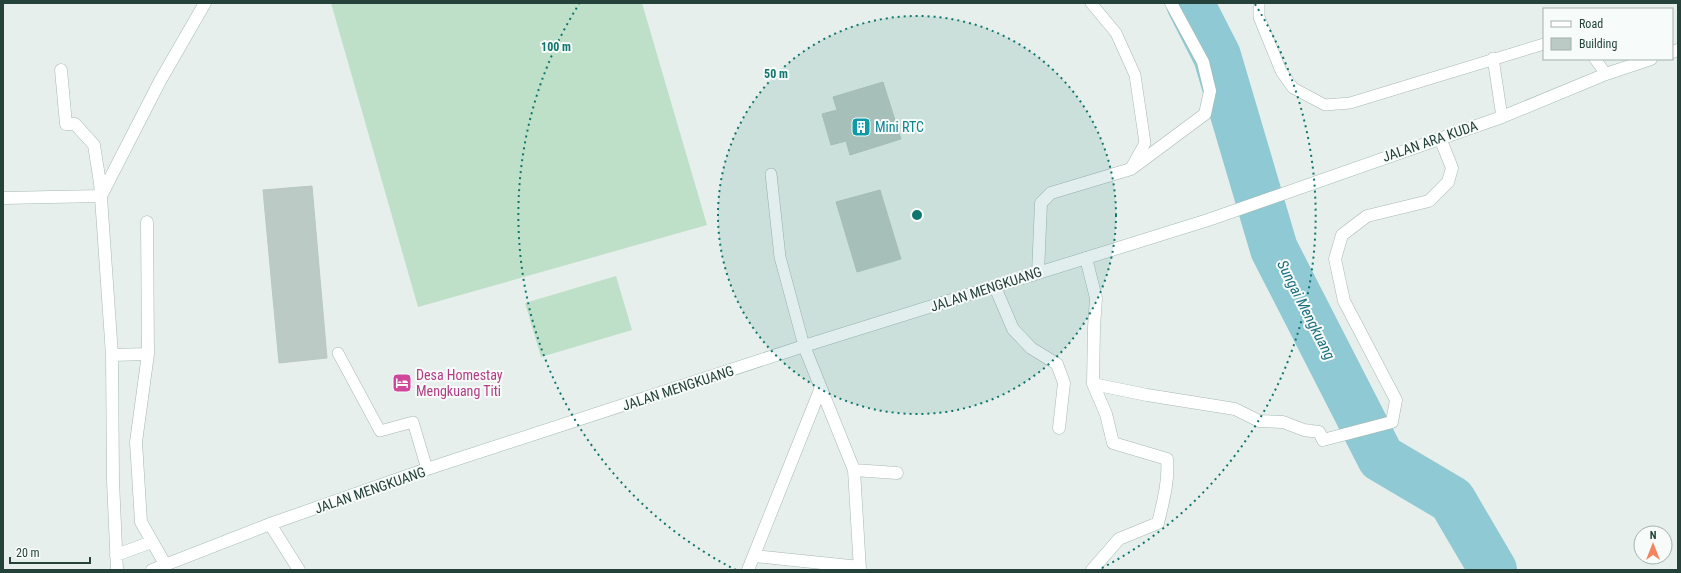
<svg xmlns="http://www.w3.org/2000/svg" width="1681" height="573" viewBox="0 0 1681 573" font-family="'Roboto Condensed',sans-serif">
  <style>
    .pitch { fill: #bfe0c8 }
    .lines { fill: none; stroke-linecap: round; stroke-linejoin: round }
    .river { stroke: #8ec9d4; stroke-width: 48 }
    .building { fill: #bbcac4; stroke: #b8c9c2 }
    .lane-casing { stroke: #a8b8b2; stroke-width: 12 }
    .street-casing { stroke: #a8b8b2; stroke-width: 13 }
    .secondary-casing { stroke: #a4bbb3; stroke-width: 13 }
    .lane { stroke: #fff; stroke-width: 11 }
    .street { stroke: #fff; stroke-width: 12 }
    .secondary { stroke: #fff; stroke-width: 12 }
    .ring { fill: none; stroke: #0f766e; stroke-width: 2; stroke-dasharray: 2 4 }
    .labels { text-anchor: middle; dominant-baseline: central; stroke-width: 4; stroke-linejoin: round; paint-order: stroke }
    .culture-label { font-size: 14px; fill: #0d838f; stroke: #f7fbf9; text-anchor: start }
    .street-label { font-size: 14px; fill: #24423a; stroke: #f7fbf9 }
    .hotel-label { font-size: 14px; fill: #b23c85; stroke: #f7fbf9; text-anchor: start }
    .water-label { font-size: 15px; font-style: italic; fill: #1c6f80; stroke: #f7fbf9 }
    .centre { fill: #0f766e; stroke: #f7fbf9; stroke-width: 2 }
    .ring-label { font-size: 12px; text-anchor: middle; font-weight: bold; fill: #0f766e; stroke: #f7fbf9; stroke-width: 4; stroke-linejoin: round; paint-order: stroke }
  </style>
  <rect width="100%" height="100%" fill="#e6efeb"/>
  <path class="pitch" d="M331 3H642L707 225 418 307Z
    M616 276 632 330 541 357 525 303Z"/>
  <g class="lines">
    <path class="river" d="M1190 3 1217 56 1274 249 1381 458 1452 500 1493 570"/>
  </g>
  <path class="building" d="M883 82 901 139 850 155 846 141 831 145 822 114 837 110 833 97Z
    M312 186 327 358 279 363 263 190Z
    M880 190 901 259 857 272 836 202Z"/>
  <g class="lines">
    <g class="lane-casing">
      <path id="lane" d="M1091 3 1116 33 1135 75 1145 143 1131 168
        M1259 3V17L1281 71 1293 88 1325 105 1350 103 1544 44
        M1493 58 1502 117
        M1595 59 1606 74
        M771 174 780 257 804 346
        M338 353 380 431 413 422 427 469"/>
    </g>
    <g class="street-casing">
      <path id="street" d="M61 70 66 124H75L94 145 100 183 112 355 113 481 117 570
        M3 198 101 196 160 81 205 3
        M147 222 148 354 136 442 141 522 165 564
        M1086 258 1096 298 1094 327 1093 384 1106 414 1113 443 1167 459C1169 481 1163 502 1158 523L1119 539 1092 570
        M1038 273 1041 203 1051 193 1131 169 1205 114 1210 91 1203 62 1171 3
        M995 287 1013 329 1031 348 1057 364 1064 383 1059 428
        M804 346 854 470 860 570
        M112 355 148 354
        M1093 384 1147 395 1235 409 1259 421 1283 422 1304 430 1319 432 1323 440 1392 422 1396 400 1344 301 1335 259 1342 235 1367 216 1429 201 1448 182 1452 168 1440 138
        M854 470 897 473
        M270 524 299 570
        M116 555 152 542
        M754 556 860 567
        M748 570 820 390"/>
    </g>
    <g class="secondary-casing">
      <path id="secondary" d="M1672 52 1678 50
        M152 570 270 524 427 469 804 346 1208 220 1502 117 1606 74 1651 59"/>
    </g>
    <use href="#lane" class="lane"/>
    <use href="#street" class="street"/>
    <use href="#secondary" class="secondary"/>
  </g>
  <circle cx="917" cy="215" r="199" fill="#0f766e" fill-opacity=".12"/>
  <g class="ring">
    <circle cx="917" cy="215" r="199"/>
    <path d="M736 570A398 398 0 0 1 579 4M1255 4A398 398 0 0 1 1098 570"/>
  </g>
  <defs>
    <g id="building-square" transform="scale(1)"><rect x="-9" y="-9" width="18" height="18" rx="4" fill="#0f9aa8" stroke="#f7fbf9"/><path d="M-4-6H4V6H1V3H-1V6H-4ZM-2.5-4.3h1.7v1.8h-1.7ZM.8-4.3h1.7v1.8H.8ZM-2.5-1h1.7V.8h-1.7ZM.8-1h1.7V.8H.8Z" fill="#fff"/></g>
    <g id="hotel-square" transform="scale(1)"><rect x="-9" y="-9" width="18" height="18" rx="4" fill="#d1479c" stroke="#f7fbf9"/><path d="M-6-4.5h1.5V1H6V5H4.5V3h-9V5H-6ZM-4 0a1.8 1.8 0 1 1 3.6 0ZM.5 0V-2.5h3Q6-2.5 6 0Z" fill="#fff"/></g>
  </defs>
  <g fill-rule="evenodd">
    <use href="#building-square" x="861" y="127"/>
    <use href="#hotel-square" x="402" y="383"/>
  </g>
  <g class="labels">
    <g class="culture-label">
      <text x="875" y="127">Mini RTC</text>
    </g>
    <g class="street-label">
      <text transform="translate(1430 141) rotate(-19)">JALAN ARA KUDA</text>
      <text transform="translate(986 289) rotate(-18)">JALAN MENGKUANG</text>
      <text transform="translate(678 388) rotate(-18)">JALAN MENGKUANG</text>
      <text transform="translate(370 490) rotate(-19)">JALAN MENGKUANG</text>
    </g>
    <g class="hotel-label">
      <text x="416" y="375">Desa Homestay<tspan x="416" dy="16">Mengkuang Titi</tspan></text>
    </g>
    <g class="water-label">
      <text transform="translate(1306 310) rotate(63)">Sungai Mengkuang</text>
    </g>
  </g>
  <circle cx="917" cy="215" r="6" class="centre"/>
  <g class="ring-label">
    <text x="556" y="51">100 m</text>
    <text x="776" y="78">50 m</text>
  </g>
  <rect width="1681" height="573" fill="none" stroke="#24423a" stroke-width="8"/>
  <rect x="1543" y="8" width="130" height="52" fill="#f7fbf9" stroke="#a3b1ad"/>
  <rect x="1551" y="21" width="20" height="6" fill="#ffffff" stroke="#a3b1ad"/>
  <text x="1579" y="28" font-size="12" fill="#24423a">Road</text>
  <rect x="1551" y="38" width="20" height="12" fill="#bbcac4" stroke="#a3b1ad"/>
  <text x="1579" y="48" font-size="12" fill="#24423a">Building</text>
  <g transform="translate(1653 545)"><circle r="19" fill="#f7fbf9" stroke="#a3b1ad"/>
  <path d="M0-3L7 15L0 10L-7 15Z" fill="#f4845f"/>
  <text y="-6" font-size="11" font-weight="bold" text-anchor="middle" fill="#24423a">N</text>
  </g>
  <path d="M10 557v6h80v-6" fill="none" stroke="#24423a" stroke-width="2"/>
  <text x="16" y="557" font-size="12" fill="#24423a" stroke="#f7fbf9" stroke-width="3" paint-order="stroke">20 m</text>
</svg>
